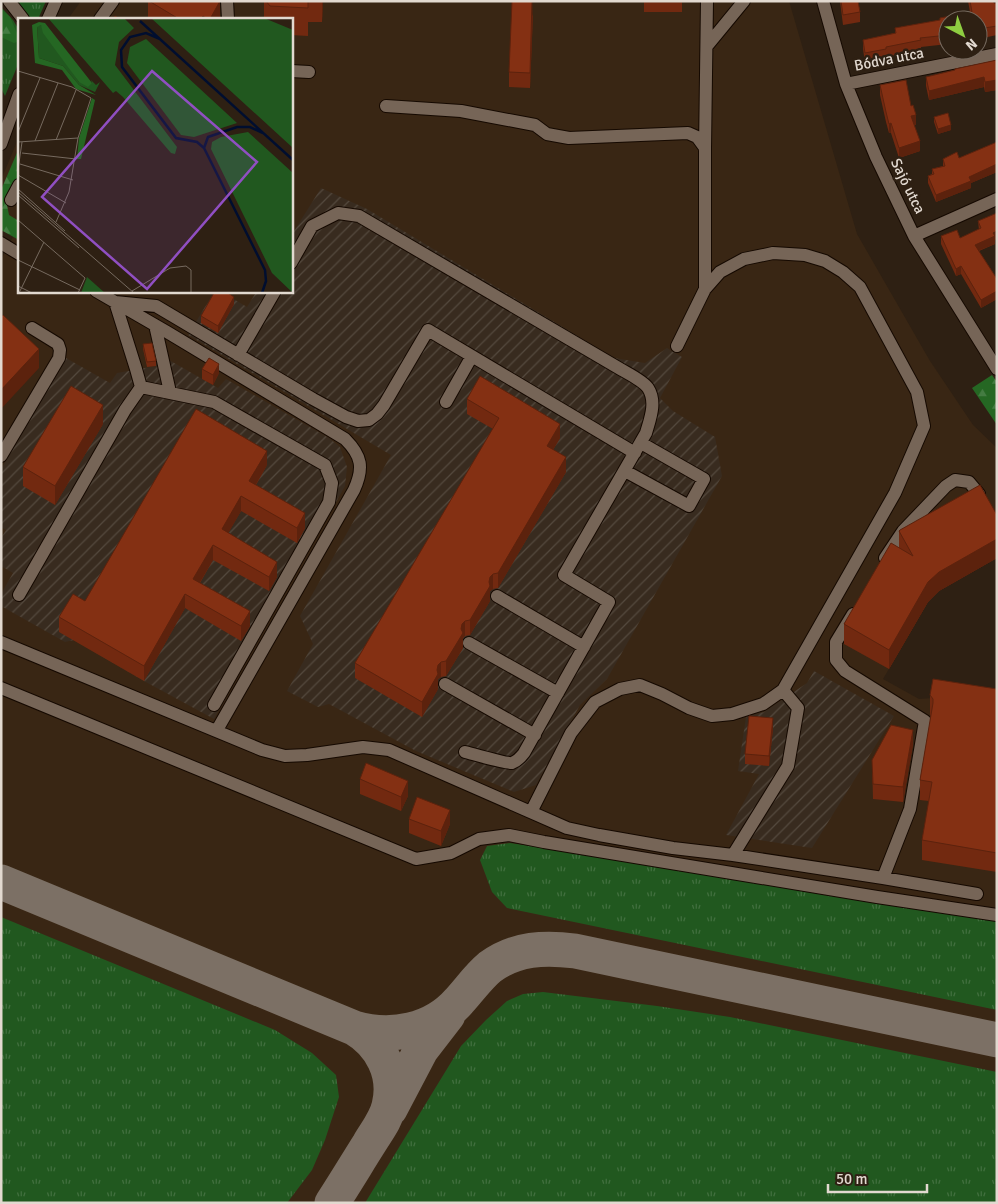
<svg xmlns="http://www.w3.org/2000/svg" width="998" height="1204" viewBox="0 0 998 1204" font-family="Signika,sans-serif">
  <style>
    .built { fill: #392614 }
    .industrial { fill: url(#industrial-furrows) }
    .grass { fill: url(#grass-tufts) }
    .forest { fill: url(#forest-firs) }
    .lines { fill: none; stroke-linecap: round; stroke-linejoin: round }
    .taxiway { stroke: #7c7065; stroke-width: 35 }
    .minor-casing { stroke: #150901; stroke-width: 14 }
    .minor { stroke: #766557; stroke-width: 12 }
    .wall { fill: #722910 }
    .shaded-wall { fill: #5c220d }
    .building { fill: #843013; stroke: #5c220d }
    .labels { text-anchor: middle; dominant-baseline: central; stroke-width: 5; stroke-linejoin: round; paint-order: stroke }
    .street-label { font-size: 15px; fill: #e2d9d0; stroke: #2e2013 }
    .inset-river { fill: none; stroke: #000e2f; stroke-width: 2.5 }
    .inset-road { fill: none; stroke: #766a5f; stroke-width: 1 }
    .view { fill: #904fc2; fill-opacity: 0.15; stroke: #904fc2; stroke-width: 2.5 }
    .inset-edge { fill: none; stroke: #e2d9d0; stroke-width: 2.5 }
  </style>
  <defs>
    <pattern id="industrial-furrows" width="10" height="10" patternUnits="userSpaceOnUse" patternTransform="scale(1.25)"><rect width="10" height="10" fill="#382b1f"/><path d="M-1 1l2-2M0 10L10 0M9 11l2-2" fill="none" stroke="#54493e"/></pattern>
    <pattern id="grass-tufts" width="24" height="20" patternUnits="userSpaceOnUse" patternTransform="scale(1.25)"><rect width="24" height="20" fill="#21581f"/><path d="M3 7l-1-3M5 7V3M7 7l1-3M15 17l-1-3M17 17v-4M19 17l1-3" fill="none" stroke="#416f3e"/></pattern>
    <pattern id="forest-firs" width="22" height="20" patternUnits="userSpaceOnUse" patternTransform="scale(1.25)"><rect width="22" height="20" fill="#256723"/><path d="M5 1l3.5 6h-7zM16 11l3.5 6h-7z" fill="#447c42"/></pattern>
  </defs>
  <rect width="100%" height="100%" fill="#2e2013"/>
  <path class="built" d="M81 1H789L857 234 930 361 973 425 997 448V558L939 591 928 602 883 679 919 699 933 698 997 709V1203H1V260L16 231 1 222V180L19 137V291H291V19H68Z"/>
  <path class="industrial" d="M321 188 367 209 614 358 645 363 667 348 682 357 660 398 673 411 715 437 722 476 607 679 580 705 536 785 514 792 416 751 329 704 318 707 287 691 313 644 300 616 391 455 188 335 214 292 220 291 247 307 257 291H291V236Z
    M166 345 169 360 218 388 226 379 329 438 340 447 347 467 345 486 214 719 144 681 74 640 65 642 1 606V594L13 573 1 566V538L6 530 1 527V469L66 358 110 383 117 373 156 366 153 347Z
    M814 671 894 716 812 848 726 835 759 774 738 771 746 717 764 712 807 683Z"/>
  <path class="grass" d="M16 1H46L39 17 35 19 29 17Z
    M1 7 13 20 19 30V62L5 96 1 88Z
    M510 843 997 915V1010L507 908 492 892 480 860 487 846Z
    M1 917 275 1030 312 1053 336 1075 339 1097 325 1140 312 1170 287 1203H1Z
    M543 992 657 1006 730 1017 997 1072V1203H365L461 1046 486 1020 507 1001 523 994Z"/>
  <path class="forest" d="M1 9 10 17 19 38V41L14 43 1 37Z
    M19 148V176L6 200 9 215 19 221V240L1 230V190Z
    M992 375 997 382V425L972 388Z"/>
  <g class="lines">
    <path class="taxiway" d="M1 882 354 1028C391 1039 433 1031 459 1001 470 989 478 977 490 967 516 948 545 947 575 951L997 1040
      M390 1109 421 1050 448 1015
      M332 1203C345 1183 357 1163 369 1144 376 1132 386 1120 389 1106 397 1074 381 1044 354 1028"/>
    <g class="minor-casing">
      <path id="minor" d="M9 1 23 19
        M227 1 228 19
        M823 1 846 84 876 157 914 236 997 369
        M48 19 56 1
        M100 19 113 1
        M707 46 744 1
        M291 71 309 72
        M846 84 997 54
        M386 106 461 111 535 125 547 134 569 138 688 133 697 137 705 148V289
        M1 144 19 94
        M705 148 707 1
        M11 200 19 185
        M914 236 997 199
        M1 243 19 254
        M291 263 312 226 338 213 359 216 622 370C629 374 643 381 648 388 657 402 650 419 646 433L564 575 609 602 524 753C521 757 517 761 512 763 507 764 473 754 465 752
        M96 291 167 332 345 439C362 456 364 468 354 490L217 730
        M115 302 156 306 313 399 346 417 358 421 369 420 377 414 384 405 428 330 635 453
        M155 325 170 392
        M238 355 275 291
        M141 387 214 402 325 465 332 483 329 502 214 705
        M446 402 472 356
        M1 456 59 358 60 350 58 344 32 328
        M625 471 689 506 704 479 641 443
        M885 558 903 531 946 486 955 480 969 482 979 494
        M19 595 125 410 141 387 136 369 115 302
        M497 596 584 647
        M853 614 836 642V660L845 671 925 721 910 809 883 878
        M1 642 262 750 285 756 307 755 363 747 389 750 567 828 599 835 673 848 733 855 883 878 977 894
        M469 643 558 693
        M445 684 535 735
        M1 688 416 859 451 853 479 839 509 835 544 842 877 897 997 915
        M531 812 571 733 595 702 620 689 640 685 662 694 689 708 712 716 732 714 763 704 783 690 895 493 924 426 917 392 860 287 843 272 825 261 805 255 773 253 744 259 720 272 705 289 677 346
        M733 855 788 766 798 708 783 690"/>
    </g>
    <use href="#minor" class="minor"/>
  </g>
  <path class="wall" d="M148 1H220V19H148Z
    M264 1H323L322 22H308V36L291 35V19H264Z
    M644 1H682V12H644Z
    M840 1H858L860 12V22L843 25Z
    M968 1H993L994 3H997V35L978 39V20H948V44L921 47V50L886 57V58L865 63 863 49V40L895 33V28L940 20 970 12Z
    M533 14 530 88 509 87V72Z
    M997 60V90L985 92 984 87 929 100 926 86V77Z
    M880 85 911 106 916 125H914L920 151 899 158 891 133H889L886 122 880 95Z
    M934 117 951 130 938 134 934 122Z
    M997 142V172L971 183V188L936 202 928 183V176L932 174V169L943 166V159L959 158Z
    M19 189V213L17 212V192Z
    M978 221 995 240V244L979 251 997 279V299L981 308 961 274 956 276 941 244V236L960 238 979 230Z
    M234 304 218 333 201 323V316Z
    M143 344 156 361V366L147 367 143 349Z
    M202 369 219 373 213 385 202 379Z
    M467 399 560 438 553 450 566 472 498 588 493 589 490 591V601L470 635 465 636 463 638V648L446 676 441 677 438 679V689L422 717 355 678V663L493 429 467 414Z
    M103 424 55 505 23 486V467Z
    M267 465 256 485 305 528 297 543 241 511 228 533 277 577 269 591 213 560 200 583 250 626 241 641 185 608 144 681 59 632V617L85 601Z
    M997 515V558L939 591 928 602 889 669 844 644V624L899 548V531Z
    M997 689V872L922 860V840L929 801 920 800V780L931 716 930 715V695Z
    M773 728 769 766 745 764V754Z
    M913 744 903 802 873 799 872 760Z
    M360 779 408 796 401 811 360 794Z
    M409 819 450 824 441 846 409 833Z"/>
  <path class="shaded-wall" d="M220 1V19H210Z
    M322 1H323L322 22Z
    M533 1V14L530 88V73Z
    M984 77V87L929 100V91Z
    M997 80V90L985 92V82Z
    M916 115V125L911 126V116Z
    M891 123V133H889V124Z
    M951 125V130L938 134V129Z
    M920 141V151L899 158V148Z
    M997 164V172L971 183V188L936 202V195L969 177Z
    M997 231V239L995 240V244L975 252V245Z
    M961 266V274L956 276V269Z
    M997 291V299L981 308V300Z
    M234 297V304L218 333V326Z
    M39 349V368L1 409V390Z
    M219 364V373L213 385V375Z
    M103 405V424L55 505V486Z
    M560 424V438L547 460V446Z
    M267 451V465L249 496V481Z
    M566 457V472L498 588V573Z
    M241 496V511L222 544V529Z
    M305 513V528L297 543V528Z
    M997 539V558L939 591 928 602 889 669V650L928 582 939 572Z
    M213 545V560L193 594V579Z
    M277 562V577L269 591V577Z
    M493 574V589L490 591V601L470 635V620L489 582 490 577Z
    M185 594V608L144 681V666Z
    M250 611V626L241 641V626Z
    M465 621V636L463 638V648L446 676V661L461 629 462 624Z
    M441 662V677L438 679V689L422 717V702L437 670 438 665Z
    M773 718V728L769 766V756Z
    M913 730V744L903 802V787Z
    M408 781V796L401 811V797Z
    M450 810V824L441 846V831Z"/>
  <path class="building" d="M149 1H220L210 19H207L203 16 201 19H179Z
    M266 1H308V8L270 6Z
    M512 1H532L530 73 509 72Z
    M644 1H682V2H644Z
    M841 1H858L860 12 843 15Z
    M970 1H993L994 3H997V26L978 29V20H948V35L920 38 921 40 886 47V49L865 53 863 40 896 33 895 28 940 20V18L972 12Z
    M115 16 120 19H114Z
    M997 60V80L985 82 984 77 929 91 926 77 955 70V69Z
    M906 80 911 106 913 105 916 115 911 116 920 141 899 148 891 123 889 124 886 112 880 85Z
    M948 113 951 125 938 129 934 117Z
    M997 142V164L969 177 971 181 936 195 928 176 934 174 932 169 945 166 943 159 957 152 959 158Z
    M997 213V231L993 233 995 236 975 245 997 279V291L981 300 961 266 956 269 941 236 957 230 960 238 981 228 978 221Z
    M215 291H225L234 297 218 326 201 316Z
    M3 315 39 349 1 390V317Z
    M152 343 156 361 147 362 143 344Z
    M209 358 219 364 213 375 202 369Z
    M480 376 560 424 547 446 566 457 498 573 493 574 490 577 489 582 490 586 470 620 465 621 462 624 461 629 463 633 446 661 441 662 438 665 437 670 438 674 422 702 355 663 499 418 467 399Z
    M71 386 103 405 55 486 23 467Z
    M196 409 267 451 249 481 305 513 297 528 241 496 222 529 277 562 269 577 213 545 193 579 250 611 241 626 185 594 144 666 59 617 73 594 85 601Z
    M980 485 997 515V539L939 572 928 582 889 650 844 624 891 543 913 556 899 531 900 530Z
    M933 679 997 689V853L922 840 932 782 920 780 933 703V699L930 695Z
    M749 716 773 718 769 756 745 754Z
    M891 725 913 730 903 787 873 784 872 760Z
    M366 763 408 781 401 797 360 779Z
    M417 797 450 810 441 831 409 819Z"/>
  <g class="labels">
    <g class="street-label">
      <text transform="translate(889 59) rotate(-11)">Bódva utca</text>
      <text transform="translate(908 186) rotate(64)">Sajó utca</text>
    </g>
  </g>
  <g transform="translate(18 18)">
    <rect width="275" height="275" fill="#2e2013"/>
    <path d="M30 0H106L116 10 101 24 97 47 159 129 157 136 153 135 105 79 98 73 95 75ZM133 0H246L275 12V130ZM23 7 61 64 74 65 73 62 78 67 82 64 77 74 61 67 45 48 21 40 19 8ZM128 21 219 105 176 119 163 117 109 45 112 29ZM230 114 275 155V275L254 255 193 131 194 124 203 119Z" fill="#21581f"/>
    <path d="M21 4 27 5 74 65 70 69 61 64 25 15 23 7 19 9 21 40 45 48 61 67 78 77 58 71 44 52 17 45 14 7ZM74 80 77 82 63 141H59L61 120Z" fill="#256723"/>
    <path d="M69 259 87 275H63Z" fill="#21581f"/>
    <path class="inset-river" d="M122 3 275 142M142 21 128 15 112 19 103 32 104 49 158 120 179 124 186 130 247 252 248 263 244 275M186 130 190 119 219 109H232L245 115"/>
    <path class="inset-road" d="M0 53 54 69 73 80 60 120 51 174 38 204M0 114 22 60M38 122 58 72M17 123 40 65M0 124 60 120M4 135 58 141M2 146 55 162M0 152 4 124M0 157 48 185M0 171 47 213M0 174 116 275M0 177 61 230M0 202 67 260 60 275M0 242 62 272M0 268 14 275M114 273 152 250 168 248 173 252V275M1 275 26 224"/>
    <path class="view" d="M134 53 239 144 129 271 24 179Z"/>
    <rect width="275" height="275" class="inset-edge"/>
  </g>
  <rect width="998" height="1204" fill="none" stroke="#e2d9d0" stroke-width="5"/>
  <g transform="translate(963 35) rotate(139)"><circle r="24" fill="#2e2013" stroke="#766a5f"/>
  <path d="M0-4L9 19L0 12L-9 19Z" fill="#8fcd41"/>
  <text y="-8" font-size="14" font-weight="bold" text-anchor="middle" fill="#e2d9d0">N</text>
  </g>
  <path d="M828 1184v8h99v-8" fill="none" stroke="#e2d9d0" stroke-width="2.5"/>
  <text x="836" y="1184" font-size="15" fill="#e2d9d0" stroke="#2e2013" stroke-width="4" paint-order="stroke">50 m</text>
</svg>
